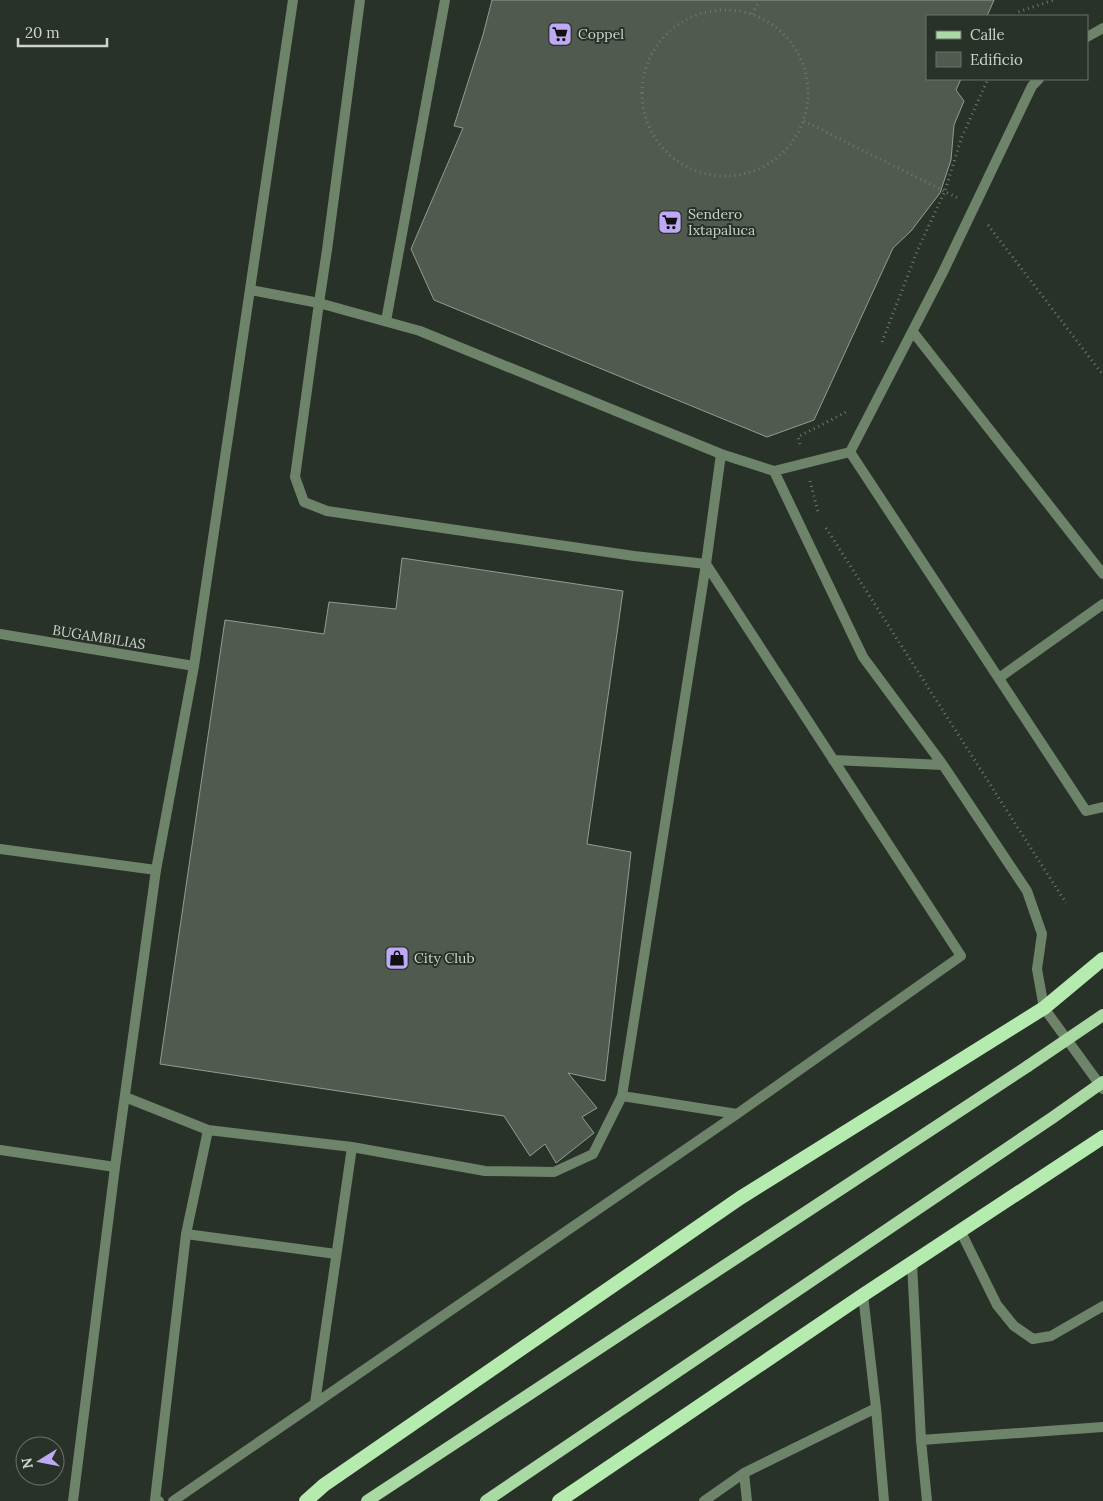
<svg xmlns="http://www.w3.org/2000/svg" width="1103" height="1501" viewBox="0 0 1103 1501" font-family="Lora,serif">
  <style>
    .building { fill: #505a4e; stroke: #929d91 }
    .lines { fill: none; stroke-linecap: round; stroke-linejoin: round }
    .path { stroke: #70786f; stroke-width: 3; stroke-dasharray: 1 4; stroke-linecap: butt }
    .service { stroke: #6d846a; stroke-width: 10 }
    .minor { stroke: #6d846a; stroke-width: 10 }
    .tertiary { stroke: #6d846a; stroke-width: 10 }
    .primary { stroke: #aadaa4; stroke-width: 12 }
    .trunk { stroke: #b6ebb0; stroke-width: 14 }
    .primary-bridge { stroke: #aadaa4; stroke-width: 12 }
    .labels { text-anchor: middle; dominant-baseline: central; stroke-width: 4; stroke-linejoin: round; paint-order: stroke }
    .poi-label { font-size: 14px; fill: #ced4cd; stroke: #293228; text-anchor: start }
    .street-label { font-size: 14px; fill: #ced4cd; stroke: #293228 }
  </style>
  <rect width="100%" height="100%" fill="#293228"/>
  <path class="building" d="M492 0H994L987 16H927V79H961L956 90 964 101 954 125 951 160 940 193 911 231 893 248 814 420 767 437 434 300 411 249 463 128 454 126 483 35Z
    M402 558 623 591 587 844 631 852 605 1081 568 1073 597 1108 582 1117 594 1133 556 1163 545 1144 530 1156 504 1116 160 1064 225 620 324 634 329 602 396 609Z"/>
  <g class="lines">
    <path class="path" d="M642 93a83 83 0 1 1 166 0a83 83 0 1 1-166 0Z
      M752 14 760 0
      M1016 16 1018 12 1054 0
      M804 121 958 198
      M988 225 1103 375
      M882 342 918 249 945 191 961 139 988 79
      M800 444 798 437 848 411
      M810 481 818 512
      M826 528 1066 903"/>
    <path class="service" d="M360 0 327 250 319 303 420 331 721 454 774 471 863 657 943 765 1027 891 1042 934 1037 969 1044 1008 1103 1089
      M1087 37 1103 28
      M251 290 319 303 295 477 304 502 327 511 634 556 706 564 622 1096 737 1114 961 956 706 564 721 454
      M386 321 445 0
      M913 332 1103 574
      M850 452 1086 811 1103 807
      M774 471 850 452 943 272 1032 86 1039 79
      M999 678 1103 604
      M833 760 943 765
      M0 849 156 870
      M125 1097 208 1130
      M960 1230 997 1305 1014 1326 1033 1339 1051 1336 1103 1306
      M186 1234 336 1254
      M912 1263 921 1440 927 1501
      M863 1295 876 1408 884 1501
      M315 1403 352 1147
      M921 1440 1103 1427
      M744 1473 747 1501
      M159 1501 155 1500 186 1234 208 1130 352 1147 485 1171 554 1172 593 1154 622 1096
      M173 1501 737 1114
      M704 1501 744 1473 876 1408"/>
    <path class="minor" d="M0 634 194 666
      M0 1150 115 1167"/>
    <path class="tertiary" d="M73 1501 115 1167 156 870 194 666 293 0"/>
    <path class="primary" d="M367 1501 1028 1066"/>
    <path class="trunk" d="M306 1501 324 1485 740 1198 1044 1008 1103 959
      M559 1501 863 1295 1103 1137"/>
    <path class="primary-bridge" d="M1028 1066 1103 1015
      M486 1501 1052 1118 1103 1082"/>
  </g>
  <defs>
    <g id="supermarket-square" transform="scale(1.25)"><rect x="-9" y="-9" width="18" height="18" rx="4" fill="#bea9f4" stroke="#293228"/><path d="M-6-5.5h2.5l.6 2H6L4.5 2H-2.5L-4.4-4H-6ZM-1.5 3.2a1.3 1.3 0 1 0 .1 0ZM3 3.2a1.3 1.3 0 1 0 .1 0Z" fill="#111"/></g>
    <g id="shop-square" transform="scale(1.25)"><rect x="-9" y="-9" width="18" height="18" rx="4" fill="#bea9f4" stroke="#293228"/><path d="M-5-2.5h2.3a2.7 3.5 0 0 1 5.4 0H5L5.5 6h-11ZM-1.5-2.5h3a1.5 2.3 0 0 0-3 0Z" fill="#111"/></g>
  </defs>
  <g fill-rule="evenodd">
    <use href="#supermarket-square" x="560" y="34"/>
    <use href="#supermarket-square" x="670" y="222"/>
    <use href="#shop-square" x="397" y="958"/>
  </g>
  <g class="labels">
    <g class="poi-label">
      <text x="578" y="34">Coppel</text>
      <text x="688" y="214">Sendero<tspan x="688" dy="16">Ixtapaluca</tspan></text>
      <text x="414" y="958">City Club</text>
    </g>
    <g class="street-label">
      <text transform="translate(99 637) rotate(9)">BUGAMBILIAS</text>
    </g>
  </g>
  <rect x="926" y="15" width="162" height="65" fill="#293228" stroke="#6b736a"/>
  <rect x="936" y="31" width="25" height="8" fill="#aadaa4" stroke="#6b736a"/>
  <text x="970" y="40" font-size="15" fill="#ced4cd">Calle</text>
  <rect x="936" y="52" width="25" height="15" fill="#505a4e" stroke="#6b736a"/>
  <text x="970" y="65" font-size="15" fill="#ced4cd">Edificio</text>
  <g transform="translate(40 1461) rotate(260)"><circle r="24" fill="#293228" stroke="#6b736a"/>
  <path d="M0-4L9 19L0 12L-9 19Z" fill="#bea9f4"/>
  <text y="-8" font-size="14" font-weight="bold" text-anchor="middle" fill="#ced4cd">N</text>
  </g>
  <path d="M18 38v8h89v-8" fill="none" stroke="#ced4cd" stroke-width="2.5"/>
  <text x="25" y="38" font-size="15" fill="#ced4cd" stroke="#293228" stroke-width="4" paint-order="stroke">20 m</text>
</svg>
